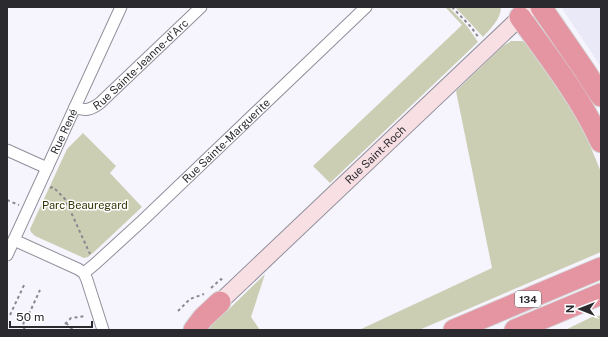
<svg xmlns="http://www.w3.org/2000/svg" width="608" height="337" viewBox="0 0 608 337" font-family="'Public Sans',sans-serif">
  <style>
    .built { fill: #eae9f8 }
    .green { fill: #ccceb4 }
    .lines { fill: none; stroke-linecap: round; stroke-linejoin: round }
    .street-casing { stroke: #91909b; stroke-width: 13 }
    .secondary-casing { stroke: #91909b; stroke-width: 18 }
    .highway-casing { stroke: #d5d4d5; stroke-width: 23 }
    .path { stroke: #89888f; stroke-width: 2; stroke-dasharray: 3 3; stroke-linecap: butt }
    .street { stroke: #fff; stroke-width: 11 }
    .secondary { stroke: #f7dfe3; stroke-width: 16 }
    .highway { stroke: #e594a2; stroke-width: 21 }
    .labels { text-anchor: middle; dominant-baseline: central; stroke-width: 3; stroke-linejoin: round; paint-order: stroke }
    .shield { fill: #fff; stroke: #6b6a6d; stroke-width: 1 }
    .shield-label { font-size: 10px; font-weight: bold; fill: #2b2a2f }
    .street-label { font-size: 11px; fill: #2b2a2f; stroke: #fff }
    .park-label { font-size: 11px; fill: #313303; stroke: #fff }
  </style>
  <rect width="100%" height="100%" fill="#f6f5fe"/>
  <path class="built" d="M561 7H601V67Z"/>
  <path class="green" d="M445 7H449L467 26 478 42 330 183 313 166 462 25Z
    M455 7H501C501 19 490 29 483 37L473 26Z
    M511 41H523L530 48 566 100 582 126 601 172V252L419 330H359L492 268 456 91 503 46Z
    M83 133 116 166 110 173 142 207 94 252 88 257 84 258 35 236 31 232 30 229 67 149Z
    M265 274 251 317 260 330H201L227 311Z
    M596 315 598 316 601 315V330H565Z"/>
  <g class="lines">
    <g class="street-casing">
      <g id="street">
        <path id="s1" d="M75 107C85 112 92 109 100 103L201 7"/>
        <path d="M7 150 47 168"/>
        <path d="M14 240 78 269 84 273 87 280 103 330"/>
        <path id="s2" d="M7 255 121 7"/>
        <path id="s3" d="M84 273 95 264 142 221 366 7"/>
      </g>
    </g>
    <g class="secondary-casing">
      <g id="secondary">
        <path id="s4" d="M220 302 531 7"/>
      </g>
    </g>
    <g class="highway-casing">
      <path id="highway" d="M541 7 585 71 601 96
        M520 17C549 57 580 97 601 142
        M194 330 203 318 220 302
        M454 330 601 268
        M515 330 601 294"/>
    </g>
    <path class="path" d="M452 7 471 27 479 38
      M50 188 53 187 65 199 90 254
      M7 200 19 205
      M211 288 221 279 224 282
      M178 311 190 299 204 294
      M10 315 25 283
      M66 323 73 330
      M65 324 71 318 86 316
      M25 330 23 326 24 321 28 316 40 290"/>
    <use href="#street" class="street"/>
    <use href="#secondary" class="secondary"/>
    <use href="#highway" class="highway"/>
  </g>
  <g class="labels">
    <rect class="shield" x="515" y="291" width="26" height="16" rx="3"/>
    <g class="shield-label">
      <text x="528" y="299">134</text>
    </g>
    <g class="street-label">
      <text stroke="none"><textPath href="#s1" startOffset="83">Rue Sainte-Jeanne-d'Arc</textPath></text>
      <text stroke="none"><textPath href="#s2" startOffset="136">Rue René</textPath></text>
      <text stroke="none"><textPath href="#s3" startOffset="194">Rue Sainte-Marguerite</textPath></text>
      <text stroke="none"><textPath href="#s4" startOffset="214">Rue Saint-Roch</textPath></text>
    </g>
    <g class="park-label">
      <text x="85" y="205">Parc Beauregard</text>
    </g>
  </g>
  <rect width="608" height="337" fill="none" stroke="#2b2a2f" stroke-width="16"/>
  <g transform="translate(580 309) rotate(270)" stroke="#ffffff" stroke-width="3" paint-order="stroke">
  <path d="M0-3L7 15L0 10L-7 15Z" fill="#2b2a2f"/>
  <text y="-6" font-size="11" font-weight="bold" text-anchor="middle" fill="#2b2a2f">N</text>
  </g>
  <path d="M10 321v6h82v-6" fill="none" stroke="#2b2a2f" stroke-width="2"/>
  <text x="16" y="321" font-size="12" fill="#2b2a2f" stroke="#ffffff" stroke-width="3" paint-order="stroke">50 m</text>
</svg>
